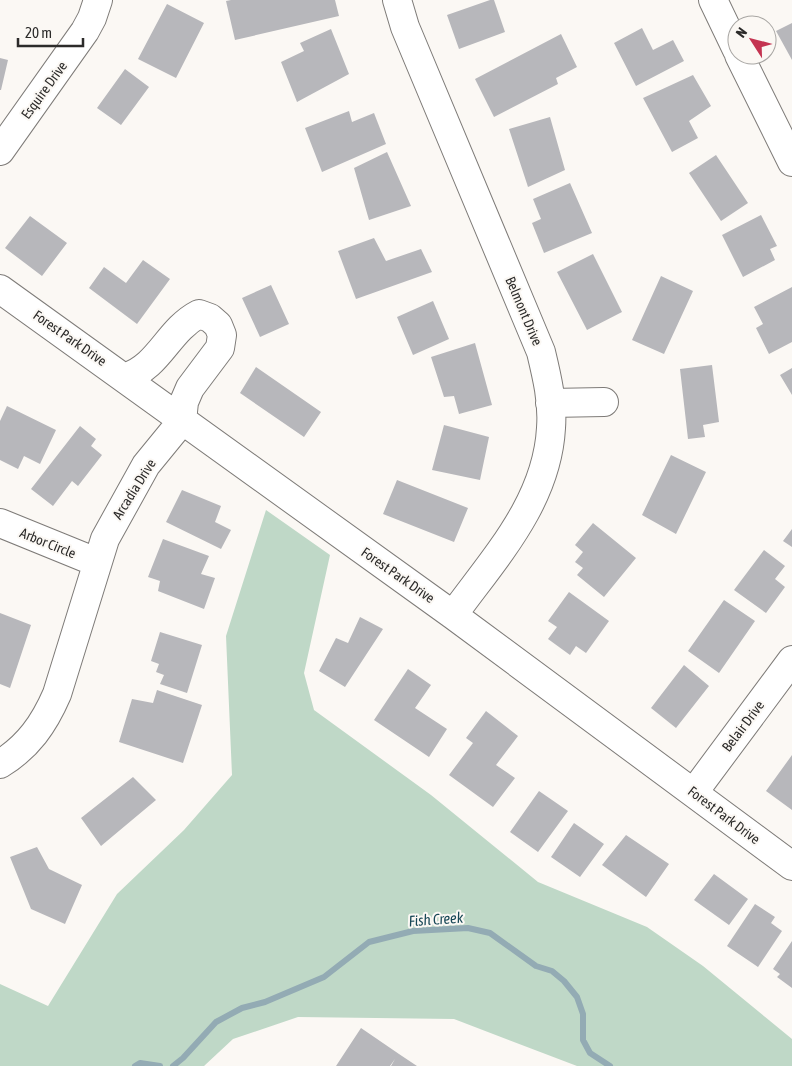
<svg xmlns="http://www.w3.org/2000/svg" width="792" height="1066" viewBox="0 0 792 1066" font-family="'Asap Condensed',sans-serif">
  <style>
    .green { fill: #bfd8c7 }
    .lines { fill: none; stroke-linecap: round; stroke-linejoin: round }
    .stream { stroke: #93abb4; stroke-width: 6 }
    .building { fill: #b7b7bb }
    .minor-casing { stroke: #7e7b78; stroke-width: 30 }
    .minor { stroke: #fff; stroke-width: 28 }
    .labels { text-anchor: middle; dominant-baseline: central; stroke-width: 4; stroke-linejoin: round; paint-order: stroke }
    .street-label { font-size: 14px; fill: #2c2b2a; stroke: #fbf8f4 }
    .water-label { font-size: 15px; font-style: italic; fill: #174756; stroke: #fbf8f4 }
  </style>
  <rect width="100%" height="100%" fill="#fbf8f4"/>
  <path class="green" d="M266 510 330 555 304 673 314 710 431 795 538 882 647 927 703 966 792 1039V1066H577L454 1019 298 1017 233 1039 204 1066H0V984L48 1006 117 894 184 830 232 775 226 636Z"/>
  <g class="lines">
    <path class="stream" d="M135 1066 140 1063 160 1066
      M173 1066 183 1058 216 1022 242 1008 265 1002 324 977 369 942 413 931 468 928 490 933 536 966 552 971 564 981 577 997 583 1014V1040L590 1053 610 1066"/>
  </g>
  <path class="building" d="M231 0H335L339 16 235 40 226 1Z
    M490 0H494L505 32 459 49 447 15Z
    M167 4 204 23 176 78 138 59Z
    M792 23V60L776 31Z
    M642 28 653 50 673 40 684 61 636 86 614 43Z
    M331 29 349 74 297 102 281 62 304 51 300 43Z
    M561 34 577 67 556 78 558 84 494 117 475 79Z
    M0 58 8 60 1 90H0Z
    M125 69 149 87 121 125 97 108Z
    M693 75 711 106 689 121 698 138 672 152 643 98Z
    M349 111 352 122 374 113 386 144 322 172 305 128Z
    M550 117 565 170 528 187 509 129Z
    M387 152 411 206 369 220 354 168Z
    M716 155 748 203 721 221 689 173Z
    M570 183 592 233 544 253 532 223 541 219 533 199Z
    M761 215 777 246 770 249 775 260 743 277 722 235Z
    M30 216 67 243 42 276 5 248Z
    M374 238 386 261 421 249 432 272 356 299 338 251Z
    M593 254 622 312 587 330 557 272Z
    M143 260 170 279 137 324 89 288 104 267 126 283Z
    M661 276 693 291 664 354 632 340Z
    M271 285 289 324 260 337 242 298Z
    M792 287V342L769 354 756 328 763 324 754 307Z
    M433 301 449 339 413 355 397 317Z
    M475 343 492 405 459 414 454 396 444 397 431 357Z
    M712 365 719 422 703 425 705 437 688 439 680 369Z
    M256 367 321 412 304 437 240 393Z
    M792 368V395L780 375Z
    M7 406 56 430 40 464 24 456 18 469 0 460V421Z
    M444 425 489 437 480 480 432 470Z
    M80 426 96 439 91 446 102 455 78 486 72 481 53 506 31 489Z
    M671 455 706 472 676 534 642 515Z
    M397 480 468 508 454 542 383 514Z
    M182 490 221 506 215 522 231 530 221 549 166 522Z
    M593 523 636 558 604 597 577 575 583 568 575 562 583 552 575 545Z
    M792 529V547L783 541Z
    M163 539 209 556 201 574 215 578 204 609 158 591 160 581 148 577Z
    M764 550 785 566 775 579 785 587 766 613 734 590Z
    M569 592 609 621 586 653 576 646 570 655 548 639 557 627 548 621Z
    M724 600 755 621 719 673 688 651Z
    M0 613 31 625 10 688 0 684Z
    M360 617 383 629 345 687 319 671 336 638 348 643Z
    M160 632 202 645 187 693 160 684 164 675 156 672 159 664 151 661Z
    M684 665 709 686 676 728 651 708Z
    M408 669 431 685 415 708 447 729 429 757 374 720Z
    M157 690 202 705 183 763 119 742 132 699 153 703Z
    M486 711 518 736 496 765 515 778 493 807 449 775 473 743 466 738Z
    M792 755V810L766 791Z
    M133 777 156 800 101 846 81 818Z
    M539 791 568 811 538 852 510 832Z
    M574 823 604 844 580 877 551 857Z
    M626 835 669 864 646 897 602 865Z
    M37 847 49 869 82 885 65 924 31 909 10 857Z
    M714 874 748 899 729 925 694 900Z
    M755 904 775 917 771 923 782 931 758 967 727 946Z
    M792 941V988L777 977 780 974 773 969Z
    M361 1028 399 1054 417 1066H391L395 1059 390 1066H336Z"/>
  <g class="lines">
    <g class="minor-casing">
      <path id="minor" d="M397 0 405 27 541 352C547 377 553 402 551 428 547 502 495 557 453 615
        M713 0 737 50
        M739 55 792 162
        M0 151 85 31 92 18 98 0
        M0 289 453 615 792 866
        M550 403 604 402
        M0 523 96 562
        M0 764C28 747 44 724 57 694L105 539 146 465 182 421 184 402 190 388 220 348 222 335 218 325 210 318 199 314C168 330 159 367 126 377
        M694 792 792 660"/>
    </g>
    <use href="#minor" class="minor"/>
  </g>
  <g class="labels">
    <g class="street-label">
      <text transform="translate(44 90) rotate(-54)">Esquire Drive</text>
      <text transform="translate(524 311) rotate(67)">Belmont Drive</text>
      <text transform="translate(70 338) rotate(35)">Forest Park Drive</text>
      <text transform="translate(134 489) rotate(-58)">Arcadia Drive</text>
      <text transform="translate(48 543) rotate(22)">Arbor Circle</text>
      <text transform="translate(398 575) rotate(35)">Forest Park Drive</text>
      <text transform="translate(743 726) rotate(-53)">Belair Drive</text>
      <text transform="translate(724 815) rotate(37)">Forest Park Drive</text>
    </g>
    <g class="water-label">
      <text transform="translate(436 919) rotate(-4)">Fish Creek</text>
    </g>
  </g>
  <g transform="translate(752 40) rotate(306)"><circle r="24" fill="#fbf8f4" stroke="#a8a6a3"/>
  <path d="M0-4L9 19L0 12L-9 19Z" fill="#c43451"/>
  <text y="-8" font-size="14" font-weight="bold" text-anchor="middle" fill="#2c2b2a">N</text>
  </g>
  <path d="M18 38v8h65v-8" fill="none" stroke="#2c2b2a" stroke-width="2.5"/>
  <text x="25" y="38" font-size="15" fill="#2c2b2a" stroke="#fbf8f4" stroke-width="4" paint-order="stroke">20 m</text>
</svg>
